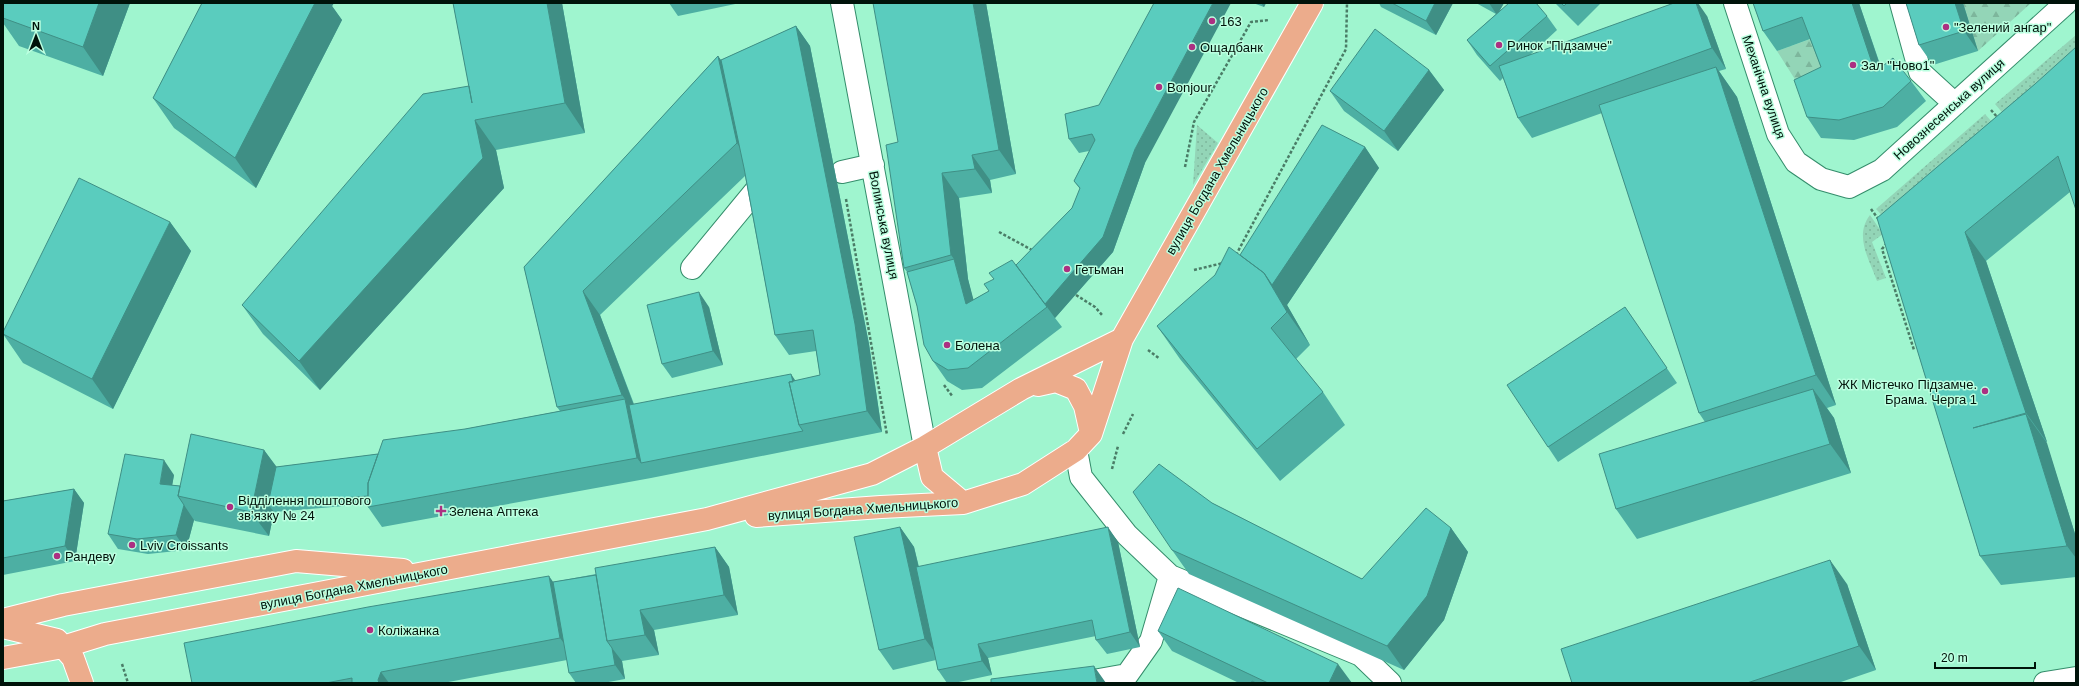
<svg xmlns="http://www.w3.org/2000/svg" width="2079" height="686" viewBox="0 0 2079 686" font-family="Helvetica,sans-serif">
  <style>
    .grass { fill: url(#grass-dots) }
    .forest { fill: url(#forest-firs) }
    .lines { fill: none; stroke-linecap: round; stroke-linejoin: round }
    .minor-casing { stroke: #348d6b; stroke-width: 24 }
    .major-casing { stroke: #fff; stroke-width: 24 }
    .path { stroke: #4a7c66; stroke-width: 2.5; stroke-dasharray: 3 2; stroke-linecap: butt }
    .minor { stroke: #fff; stroke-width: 22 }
    .major { stroke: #ecac8c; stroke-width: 22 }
    .wall { fill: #4dafa3; fill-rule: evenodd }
    .shaded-wall { fill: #3f8f85 }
    .building { fill: #5accbe; stroke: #3f8f85 }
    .poi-dot { fill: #ac3082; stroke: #bbffe0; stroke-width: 1.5 }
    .labels { text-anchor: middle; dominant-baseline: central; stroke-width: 3; stroke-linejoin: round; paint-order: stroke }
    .poi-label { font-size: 13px; fill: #00130a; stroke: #bbffe0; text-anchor: start }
    .street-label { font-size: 13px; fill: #00130a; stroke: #bbffe0 }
  </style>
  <defs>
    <pattern id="grass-dots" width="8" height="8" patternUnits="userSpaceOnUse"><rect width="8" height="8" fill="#93d5b7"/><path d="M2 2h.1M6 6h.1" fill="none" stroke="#7db69c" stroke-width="1.8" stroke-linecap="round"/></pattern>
    <pattern id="forest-firs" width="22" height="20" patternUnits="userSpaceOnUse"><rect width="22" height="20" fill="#93d5b7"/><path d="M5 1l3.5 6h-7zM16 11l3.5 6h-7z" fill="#7db69c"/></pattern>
  </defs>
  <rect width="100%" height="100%" fill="#9ff5cf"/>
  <path class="grass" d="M2076 35V66L2011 123 1995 104Z
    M1985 114 1999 130 1890 224 1876 209Z
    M1197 125 1218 143 1193 185Z
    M1870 215 1883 234 1872 242 1886 278 1877 281C1869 259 1854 236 1870 215Z"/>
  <path class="forest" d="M1963 3H2031L1978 51Z
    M1816 37 1835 87 1808 100 1777 51Z"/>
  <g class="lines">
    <g class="minor-casing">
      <path id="minor" d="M842 3 925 447
        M1735 3 1778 134 1796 162 1821 179 1849 187 1882 170 2066 3
        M1901 3 1920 72 1955 104
        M842 172 873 165
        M692 268 758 188
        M1076 450 1081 477 1127 535 1170 576 1361 655 1390 683
        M1082 683 1127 675 1151 641 1170 576
        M2045 683 2076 678"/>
    </g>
    <g class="major-casing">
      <path id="major" d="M1038 385 1056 381 1076 389 1085 406 1091 433
        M925 447 932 477 963 503
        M756 516 881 507 963 503 1023 484 1076 450 1091 434 1122 339 1312 3
        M3 620 63 605 296 561 403 570
        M3 627 57 640 73 658 82 683
        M3 658 63 647 105 634 707 519 872 474 925 447 1021 389 1122 339"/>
    </g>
    <path class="path" d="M1991 110 1998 118
      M1185 167 1194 122 1251 22 1269 20
      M846 199 887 435
      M1871 209 1879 220
      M999 232 1032 250
      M1887 243 1882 249 1914 350
      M1236 255 1346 49 1347 3
      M1194 270 1223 263
      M1076 295 1095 307 1102 315
      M1148 350 1160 359
      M944 385 953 397
      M1123 434 1133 414
      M1112 469 1118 446
      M122 664 128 683"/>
    <use href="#minor" class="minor"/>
    <use href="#major" class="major"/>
  </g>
  <path class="wall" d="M3 3H130L103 76 19 46 3 23Z
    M202 3H334L332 6 342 20 256 188 174 128 153 98Z
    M453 3H562L585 133 496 150 504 188 320 390 263 334 242 305 469 86Z
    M669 3H740L678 16Z
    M986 3 1016 174 990 180 992 193 959 198 968 279 973 300 989 291 994 280 1016 265 1072 208 1080 189 1074 181 1089 151 1079 153 1069 139 1065 114 1145 163 1113 252 1055 318 1062 327 982 388 962 390 947 381 933 361 907 272 904 268 898 142Z
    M1253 3H1266L1264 7Z
    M1379 3H1453L1436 35 1381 7Z
    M1476 3H1504L1499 12 1547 16 1557 30 1530 55 1707 16 1726 69 1719 71 1737 97 1836 405 1827 408 1834 418 1851 473 1637 539 1616 509 1705 422 1699 413 1602 113 1532 138 1518 118 1503 78 1500 81 1477 55 1467 40 1496 14Z
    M1555 3H1601L1578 26Z
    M1753 3H1859L1881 67 1911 81 1926 101 1897 127 1854 140 1821 138 1807 117 1821 67 1810 39 1777 51 1763 31Z
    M1906 3H1963L1978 51 1933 65 1919 45Z
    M796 26 810 46 869 344 882 432 651 478 382 527 368 507V504L274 512 269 536 195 521 194 520 186 550 148 554 118 549 108 534 174 475 172 485 180 486 264 450 276 467 378 454 465 429 560 411 557 407 524 267 718 56 721 60ZM745 176 775 335 789 355 816 351 820 375 796 381 634 404 600 315Z
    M1429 70 1444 90 1398 151 1344 111 1330 91Z
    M2035 84 2070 192 1986 261 2047 442H2046L2076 537V577L2001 585 1980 556 1877 218Z
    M1365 147 1379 168 1287 305 1310 345 1296 359 1323 392 1345 425 1280 481 1180 359 1157 326Z
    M170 222 191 251 113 409 23 363 3 334V332Z
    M709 307 723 365 672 378 662 364Z
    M1625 307 1677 383 1558 462 1548 447Z
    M74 489 84 503 75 561 3 575V501Z
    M1212 503 1362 579 1451 528 1468 552 1444 620 1404 670 1189 574 1172 550Z
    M900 527 914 547 919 567 1118 542 1140 647 1107 654 1096 640V636L988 658 992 675 954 683H947L938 670 936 660 893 670 879 650Z
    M715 547 729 567 738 615 654 630 659 655 622 661 625 679 603 683H576L569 673 567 660 443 683H192L553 582 596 574Z
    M1847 584 1876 670 1838 683H1572Z
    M1158 631 1352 683H1239L1172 651Z"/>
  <path class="shaded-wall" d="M99 3H130L103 76 83 47Z
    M315 3H334L332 6 342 20 256 188 235 158Z
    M547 3H562L585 133 565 103Z
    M973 3H986L1016 174 999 150Z
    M1213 3H1231L1145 163 1113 252 1055 318 1047 307 1045 305 1135 149Z
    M1261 3H1266L1264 7Z
    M1435 3H1453L1436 35 1426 21Z
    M1489 3H1504L1497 15Z
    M1696 3H1698L1707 16 1726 69 1712 48Z
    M1852 3H1859L1889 92 1875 72Z
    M1955 3H1963L1978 51 1964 31Z
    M796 26 810 46 869 344 882 432 867 411Z
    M718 56 735 80 754 168 737 143Z
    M1716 67 1737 97 1836 405 1816 375Z
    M1429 70 1444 90 1398 151 1384 131Z
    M475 120 496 150 504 188 320 390 299 361Z
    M1365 147 1379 168 1287 305 1310 345 1287 312 1264 273Z
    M972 155 990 180 992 193 975 169Z
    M942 173 959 198 968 279 980 324 966 304 954 259 951 255Z
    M170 222 191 251 113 409 92 379Z
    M1965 232 1986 261 2047 442 2026 413Z
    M583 291 600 315 639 419 641 463 637 458 625 399 622 395Z
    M699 292 709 307 723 365 713 351Z
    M791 374 801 389V425Z
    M1813 389 1834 418 1851 473 1830 444Z
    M2026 414 2047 443 2076 537V558L2067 546Z
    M264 450 282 474 268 504 274 512 269 536 251 512Z
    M164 460 174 475 170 498 160 484Z
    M74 489 84 503 75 561 65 546Z
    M184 505 194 520 186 550 176 535Z
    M900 527 914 547 940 659 925 639Z
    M1108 527 1118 542 1140 647 1130 632Z
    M1451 528 1468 552 1444 620 1404 670 1387 646Z
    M715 547 729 567 738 615 724 595Z
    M1830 560 1847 584 1876 670 1859 646Z
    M549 576 563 596 575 658 560 638Z
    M640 610 654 630 659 655 645 635Z
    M978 644 988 658 992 675 982 661Z
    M612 648 622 661 625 679 615 665Z
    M1338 664 1352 683H1329Z
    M1094 666 1106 683H1097Z
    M381 672 389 683H379L378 680Z"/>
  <path class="building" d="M3 3H99L83 47 3 18Z
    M202 3H315L235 158 153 98Z
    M453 3H547L565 103 475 120 483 158 299 361 242 305 423 94 469 86 472 103Z
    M873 3H973L999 150 972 155 975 169 942 173 951 255 904 268 886 145 898 142Z
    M1154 3H1213L1135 149 1103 237 1045 304 1016 265 1072 208 1080 188 1074 181 1095 140 1092 134 1069 139 1065 114 1099 105Z
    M1392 3H1435L1426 21Z
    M1509 3H1536L1547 16 1490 66 1467 40Z
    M1561 3H1567L1564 6Z
    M1674 3H1696L1712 48 1518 118 1499 66Z
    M1753 3H1852L1875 72 1893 58 1911 81 1883 107 1839 120 1807 117 1794 80 1821 67 1802 17 1763 31Z
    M1906 3H1955L1964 31 1919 45Z
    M796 26 855 324 867 411 799 425 789 382 820 375 813 330 775 335 744 168 721 60Z
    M1375 29 1429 70 1384 131 1330 91Z
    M2076 47V210L2058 156 1965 232 2026 413 1973 428 2026 414 2067 546 1980 556 1877 218 2035 84Z
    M718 56 737 143 583 291 622 395 557 407 524 267Z
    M1716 67 1816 375 1699 413 1599 105Z
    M1322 125 1365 147 1272 285 1264 273 1240 255Z
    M79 178 170 222 92 379 3 334V332Z
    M1229 247 1264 273 1287 312 1271 328 1323 392 1257 449 1157 326 1215 275Z
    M954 259 966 304 989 291 984 284 994 279 989 273 1012 260 1047 307 968 368 948 370 933 361 924 345 917 306 907 272Z
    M699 292 713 351 662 364 647 305Z
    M1625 307 1667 368 1548 447 1507 385Z
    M791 374 793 382H789L799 425 803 431 641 463 629 405Z
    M1813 389 1830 444 1616 509 1599 454Z
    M625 399 637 458 368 507V483L383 440 465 429Z
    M191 434 264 450 251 512 178 496Z
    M125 454 164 460 160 484 180 486 178 496 184 505 176 535 137 539 108 534Z
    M378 454 368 483V496L268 504 276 467Z
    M1159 464 1212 503 1362 579 1426 508 1451 528 1427 596 1387 646 1172 550 1133 492Z
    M74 489 65 546 3 558V501Z
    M900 527 925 639 879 650 854 537Z
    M1108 527 1130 632 1096 640 1092 620 978 644 982 661 938 670 916 567Z
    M715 547 724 595 640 610 645 635 607 641 595 568Z
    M1830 560 1859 646 1747 683H1572L1561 649Z
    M596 575 607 641 612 648 615 665 569 673 553 582Z
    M549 576 560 638 381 672 378 680 379 683H352V678L326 683H192L184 643 368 607Z
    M1178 588 1338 664 1329 683H1268L1158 631Z
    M1094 666 1097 683H991V679Z
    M1252 681 1256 683H1251Z"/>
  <g class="poi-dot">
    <circle cx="1212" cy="21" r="4"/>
    <circle cx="1946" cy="27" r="4"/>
    <circle cx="1499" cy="45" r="4"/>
    <circle cx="1192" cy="47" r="4"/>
    <circle cx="1853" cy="65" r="4"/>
    <circle cx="1159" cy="87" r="4"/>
    <circle cx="1067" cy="269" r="4"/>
    <circle cx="947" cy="345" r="4"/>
    <circle cx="1985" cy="391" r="4"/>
    <circle cx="230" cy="507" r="4"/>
    <path d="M439 505h4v4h4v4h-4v4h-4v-4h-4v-4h4z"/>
    <circle cx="132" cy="545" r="4"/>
    <circle cx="57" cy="556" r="4"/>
    <circle cx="370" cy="630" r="4"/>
  </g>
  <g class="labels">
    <g class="poi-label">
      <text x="1220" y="21">163</text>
      <text x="1954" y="27">"Зелений ангар"</text>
      <text x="1507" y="45">Ринок "Підзамче"</text>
      <text x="1200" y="47">Ощадбанк</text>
      <text x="1861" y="65">Зал "Ново1"</text>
      <text x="1167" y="87">Bonjour</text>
      <text x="1075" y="269">Гетьман</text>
      <text x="955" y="345">Болена</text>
      <text x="1977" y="384" text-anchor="end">ЖК Містечко Підзамче.<tspan x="1977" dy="15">Брама. Черга 1</tspan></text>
      <text x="238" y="500">Відділення поштового<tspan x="238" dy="15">зв’язку № 24</tspan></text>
      <text x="449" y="511">Зелена Аптека</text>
      <text x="140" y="545">Lviv Croissants</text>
      <text x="65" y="556">Рандеву</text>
      <text x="378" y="630">Коліжанка</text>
    </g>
    <g class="street-label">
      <text transform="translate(1764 87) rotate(71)">Механічна вулиця</text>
      <text transform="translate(1949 109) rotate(-42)">Новознесенська вулиця</text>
      <text transform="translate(1217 171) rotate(-60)">вулиця Богдана Хмельницького</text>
      <text transform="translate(884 225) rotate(79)">Волинська вулиця</text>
      <text transform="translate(863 509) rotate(-4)">вулиця Богдана Хмельницького</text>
      <text transform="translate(354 587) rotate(-11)">вулиця Богдана Хмельницького</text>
    </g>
  </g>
  <rect width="2079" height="686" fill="none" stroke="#00130a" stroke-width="8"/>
  <g transform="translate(36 36)" stroke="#bbffe0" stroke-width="3" paint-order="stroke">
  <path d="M0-3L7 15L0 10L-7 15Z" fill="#00130a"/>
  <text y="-6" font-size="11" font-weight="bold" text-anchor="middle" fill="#00130a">N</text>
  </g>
  <path d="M1935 662v6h100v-6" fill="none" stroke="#00130a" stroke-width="2"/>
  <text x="1941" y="662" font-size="12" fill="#00130a" stroke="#bbffe0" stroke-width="3" paint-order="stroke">20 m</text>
</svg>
